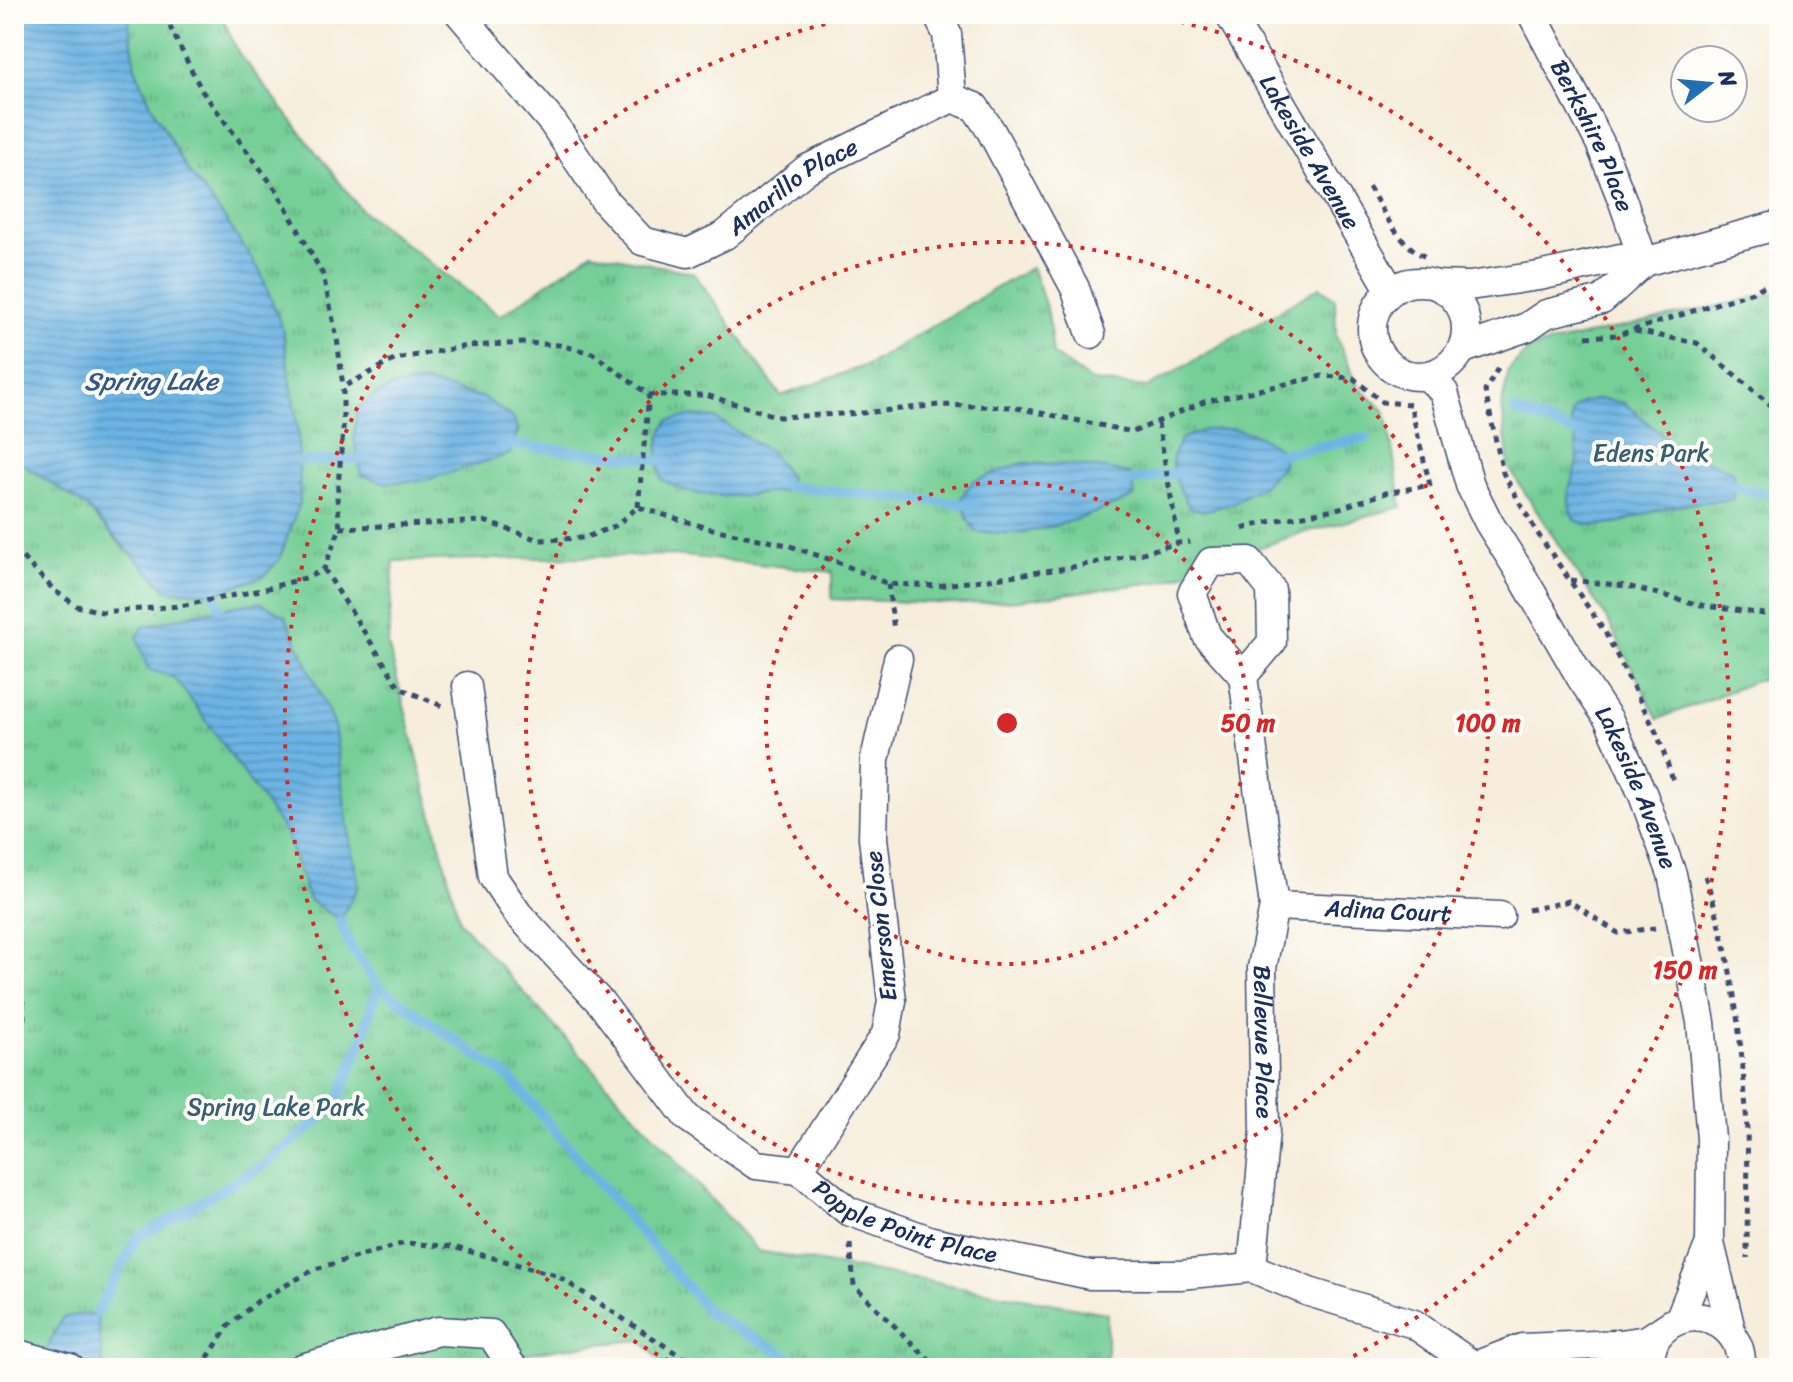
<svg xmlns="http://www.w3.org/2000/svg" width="1793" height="1382" viewBox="0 0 1793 1382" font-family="Sriracha,sans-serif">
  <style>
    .grass { fill: url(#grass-tufts); stroke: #487f7a; stroke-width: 2 }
    .water { fill: url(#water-rules); stroke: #4472a0; stroke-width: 2 }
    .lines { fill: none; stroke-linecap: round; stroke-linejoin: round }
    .stream { stroke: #6cb4e3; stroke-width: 10 }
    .street-casing { stroke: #3c4c71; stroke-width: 31 }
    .path { stroke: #3c4c71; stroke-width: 5; stroke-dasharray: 6 6; stroke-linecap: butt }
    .street { stroke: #fff; stroke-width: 28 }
    .ring { fill: none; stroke: #d62828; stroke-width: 4; stroke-dasharray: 4 8 }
    .labels { text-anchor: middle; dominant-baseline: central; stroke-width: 8; stroke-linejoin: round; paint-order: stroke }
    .street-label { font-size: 24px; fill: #1b2f5e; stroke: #fdfcf7 }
    .park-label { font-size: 24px; fill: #365f6f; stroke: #fdfcf7 }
    .water-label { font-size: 26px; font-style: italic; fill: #335786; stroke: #fdfcf7 }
    .centre { fill: #d62828; stroke: #fdfcf7; stroke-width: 4 }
    .ring-label { font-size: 24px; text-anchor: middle; font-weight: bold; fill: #d62828; stroke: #fdfcf7; stroke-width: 8; stroke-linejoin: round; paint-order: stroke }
  </style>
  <defs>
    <pattern id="grass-tufts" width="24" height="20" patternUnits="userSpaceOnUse" patternTransform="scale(2)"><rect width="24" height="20" fill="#75cf96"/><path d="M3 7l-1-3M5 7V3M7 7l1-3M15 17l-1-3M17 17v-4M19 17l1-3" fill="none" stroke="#5fa87e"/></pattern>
    <pattern id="water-rules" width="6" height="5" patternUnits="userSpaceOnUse" patternTransform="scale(2)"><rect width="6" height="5" fill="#6cb4e3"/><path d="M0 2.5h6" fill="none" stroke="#5893bb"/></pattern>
  </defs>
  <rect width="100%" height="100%" fill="#fdfcf7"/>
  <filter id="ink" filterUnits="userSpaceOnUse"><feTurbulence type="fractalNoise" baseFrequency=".0125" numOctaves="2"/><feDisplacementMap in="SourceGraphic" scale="16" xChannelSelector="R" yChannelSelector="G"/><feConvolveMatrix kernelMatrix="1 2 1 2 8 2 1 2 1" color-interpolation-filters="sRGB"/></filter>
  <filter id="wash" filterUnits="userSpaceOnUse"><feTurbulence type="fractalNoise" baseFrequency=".006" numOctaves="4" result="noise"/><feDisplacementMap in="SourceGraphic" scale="32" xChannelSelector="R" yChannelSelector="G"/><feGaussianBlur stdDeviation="1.8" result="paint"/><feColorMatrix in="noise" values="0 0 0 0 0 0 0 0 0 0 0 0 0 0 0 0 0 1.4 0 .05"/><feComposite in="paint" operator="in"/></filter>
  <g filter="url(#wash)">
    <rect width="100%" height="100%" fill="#f6edda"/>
    <path class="grass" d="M128 14H221L238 52 362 211 500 316 592 252 694 273 781 396 867 365 1032 267 1048 313 1053 354 1092 382 1149 387 1320 287 1335 299 1336 336 1358 386 1386 412 1402 507 1295 535 1164 581 1019 600 963 604 832 599V572L674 555 394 561 388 644 460 922 758 1251 1107 1313V1368H666L641 1340 560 1348 440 1368H14V458L84 505 125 549 293 398 283 331 261 273 226 220 186 168 151 105 135 67Z
      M1779 292V672L1658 719 1608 621 1509 468 1502 405 1509 370 1530 348Z"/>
    <path class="water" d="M14 14H128L135 67 151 105 186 168 226 220 261 273 283 331 298 431 300 502 279 560 263 577 214 593 167 590 84 505 14 458Z
      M423 382 484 398 513 418 518 430 510 454 426 480 386 483 361 475 354 439 357 409C379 390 395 384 423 382Z
      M1602 399 1624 403 1673 444 1734 473 1733 500C1708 501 1683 503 1658 510 1628 518 1606 534 1574 520L1569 504V490L1578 462 1576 440 1571 423 1572 410 1583 402Z
      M690 416 715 418 770 452 790 477 785 490C743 497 699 503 661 479 658 452 654 446 668 421Z
      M1233 429 1257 435 1283 451V465L1262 486 1231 504 1204 511 1190 508C1181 493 1171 475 1173 457 1174 450 1179 444 1182 438L1204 430Z
      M1023 463C1060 463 1094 466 1130 474L1135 496C1097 513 1050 532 1008 533 998 533 987 532 977 532L968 520 961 498 973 481Z
      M260 602 285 616 334 724 350 843 359 885 340 920 309 900 285 832 192 701 173 677 148 669 137 637 143 627C182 616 221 608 260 602Z
      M97 1313 103 1368H36L63 1317Z"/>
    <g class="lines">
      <path class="stream" d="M1515 411 1586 436
        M500 446 513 445 671 461
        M1271 456 1367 438
        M300 461 369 459
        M1723 482 1741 489 1779 495
        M1121 483 1188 471
        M777 484 790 487 975 505
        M214 593 220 609
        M340 920 350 946 378 986 511 1079 710 1314 810 1368
        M97 1313 136 1239 265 1165 337 1105 362 1039 378 986"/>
    </g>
  </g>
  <g filter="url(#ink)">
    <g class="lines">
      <g class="street-casing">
        <g id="street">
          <path id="s1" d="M460 14 553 123 605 201 642 241 688 253 725 235 807 169 952 98 975 107 991 131 1075 288 1091 334"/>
          <path d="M937 14 947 34 952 98"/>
          <path id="s2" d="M1229 14 1391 291"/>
          <path id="s3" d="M1532 14 1600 143 1623 202 1644 262"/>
          <circle cx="1419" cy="329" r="47"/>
          <path d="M1435 285 1469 286 1539 276 1621 258 1644 262 1779 225"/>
          <path d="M1463 349 1527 327 1546 314 1602 300 1644 262"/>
          <path id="s4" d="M1427 376 1444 392 1470 485 1489 523 1518 569 1581 678 1609 720 1643 795 1672 874 1701 1022 1711 1139 1710 1243 1732 1334"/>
          <path id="s5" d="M1243 676 1272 642 1271 589 1249 561 1211 562 1192 593 1207 636 1243 676 1274 906 1262 968 1265 1131 1252 1268"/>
          <path id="s6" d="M467 686 493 877 518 914 601 1003 687 1117 756 1165 799 1170 848 1211 932 1241 1090 1275H1180L1252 1268 1309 1292 1414 1324 1477 1368"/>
          <path id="s7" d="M1274 906 1500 916"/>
          <path d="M799 1170 886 1034 892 1001 873 838 875 759 898 659"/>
          <path d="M1679 1320 1710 1243"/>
          <path d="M14 1353 70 1368"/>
          <path d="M302 1368 438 1331 491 1334 513 1368"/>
          <path d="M1479 1368 1485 1362 1522 1348 1620 1344 1647 1340 1665 1328"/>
          <path d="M1649 1368C1650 1357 1651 1346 1657 1337 1679 1306 1727 1313 1739 1349 1741 1355 1741 1362 1742 1368"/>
        </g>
      </g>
      <path class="path" d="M167 14 171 29 202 91 277 191 323 275 337 338 343 387
        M1369 187C1385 214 1398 245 1428 258
        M1635 331 1697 343 1779 412
        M1586 337 1618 335 1753 292 1779 278
        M1498 368 1485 391 1503 473 1536 531 1605 632 1658 736 1674 783
        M1158 423 1179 543
        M14 490 17 487 16 420
        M638 507 649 395
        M340 528 484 521 539 540 584 538 615 526 638 507 708 528 787 545 840 563 888 584 937 586 989 579 1067 568 1139 554 1178 543 1190 542
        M14 549 55 591 77 606 102 612 180 606 261 590 309 577 324 569 340 528 337 497 343 431V387L396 359 467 346 526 343 559 345 592 353 649 395H706L779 417 863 413 939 405 1012 407 1133 432 1204 402 1322 376 1353 378 1382 402 1410 404 1430 485 1386 493 1340 508 1263 523 1242 529
        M324 569 400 688 442 706
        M1570 580 1627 586 1705 606 1779 616
        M888 584 894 630
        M1705 876C1731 950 1741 1032 1746 1111 1749 1159 1747 1209 1747 1258
        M1528 910 1569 901 1618 933 1655 928
        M14 967C24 1001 30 1020 14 1054
        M850 1244 854 1286 937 1368
        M201 1368 229 1325 258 1301 315 1269 405 1243 453 1247 556 1275 699 1368"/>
      <use href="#street" class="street"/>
    </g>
  </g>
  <g class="ring">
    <circle cx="1007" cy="723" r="241"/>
    <circle cx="1007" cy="723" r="481"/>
    <path d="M679 1366A722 722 0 0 1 869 14M1145 14A722 722 0 0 1 1335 1366"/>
  </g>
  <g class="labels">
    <g class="street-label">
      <text stroke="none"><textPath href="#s3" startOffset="136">Berkshire Place</textPath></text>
      <text stroke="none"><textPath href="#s2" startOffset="160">Lakeside Avenue</textPath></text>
      <text stroke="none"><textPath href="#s1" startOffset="464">Amarillo Place</textPath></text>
      <text stroke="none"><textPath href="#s4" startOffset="466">Lakeside Avenue</textPath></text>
      <text stroke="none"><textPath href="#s7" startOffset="114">Adina Court</textPath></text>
      <text transform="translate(881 926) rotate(-96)">Emerson Close</text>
      <text stroke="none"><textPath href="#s5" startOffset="676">Bellevue Place</textPath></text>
      <text stroke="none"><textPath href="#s6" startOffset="750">Popple Point Place</textPath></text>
    </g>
    <g class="park-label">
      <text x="1651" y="453">Edens Park</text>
      <text x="276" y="1107">Spring Lake Park</text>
    </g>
    <g class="water-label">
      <text x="151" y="381">Spring Lake</text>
    </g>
  </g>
  <circle cx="1007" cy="723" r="12" class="centre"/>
  <g class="ring-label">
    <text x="1248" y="731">50 m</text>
    <text x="1488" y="731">100 m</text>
    <text x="1685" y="978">150 m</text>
  </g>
  <rect width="1793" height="1382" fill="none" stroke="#fdfcf7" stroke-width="48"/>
  <g transform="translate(1709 84) rotate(74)"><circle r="38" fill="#fdfcf7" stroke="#a3aaba" stroke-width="2"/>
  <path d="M0-6L14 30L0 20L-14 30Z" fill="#1f6fb2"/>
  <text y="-12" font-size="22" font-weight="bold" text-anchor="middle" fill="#1b2f5e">N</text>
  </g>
</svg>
